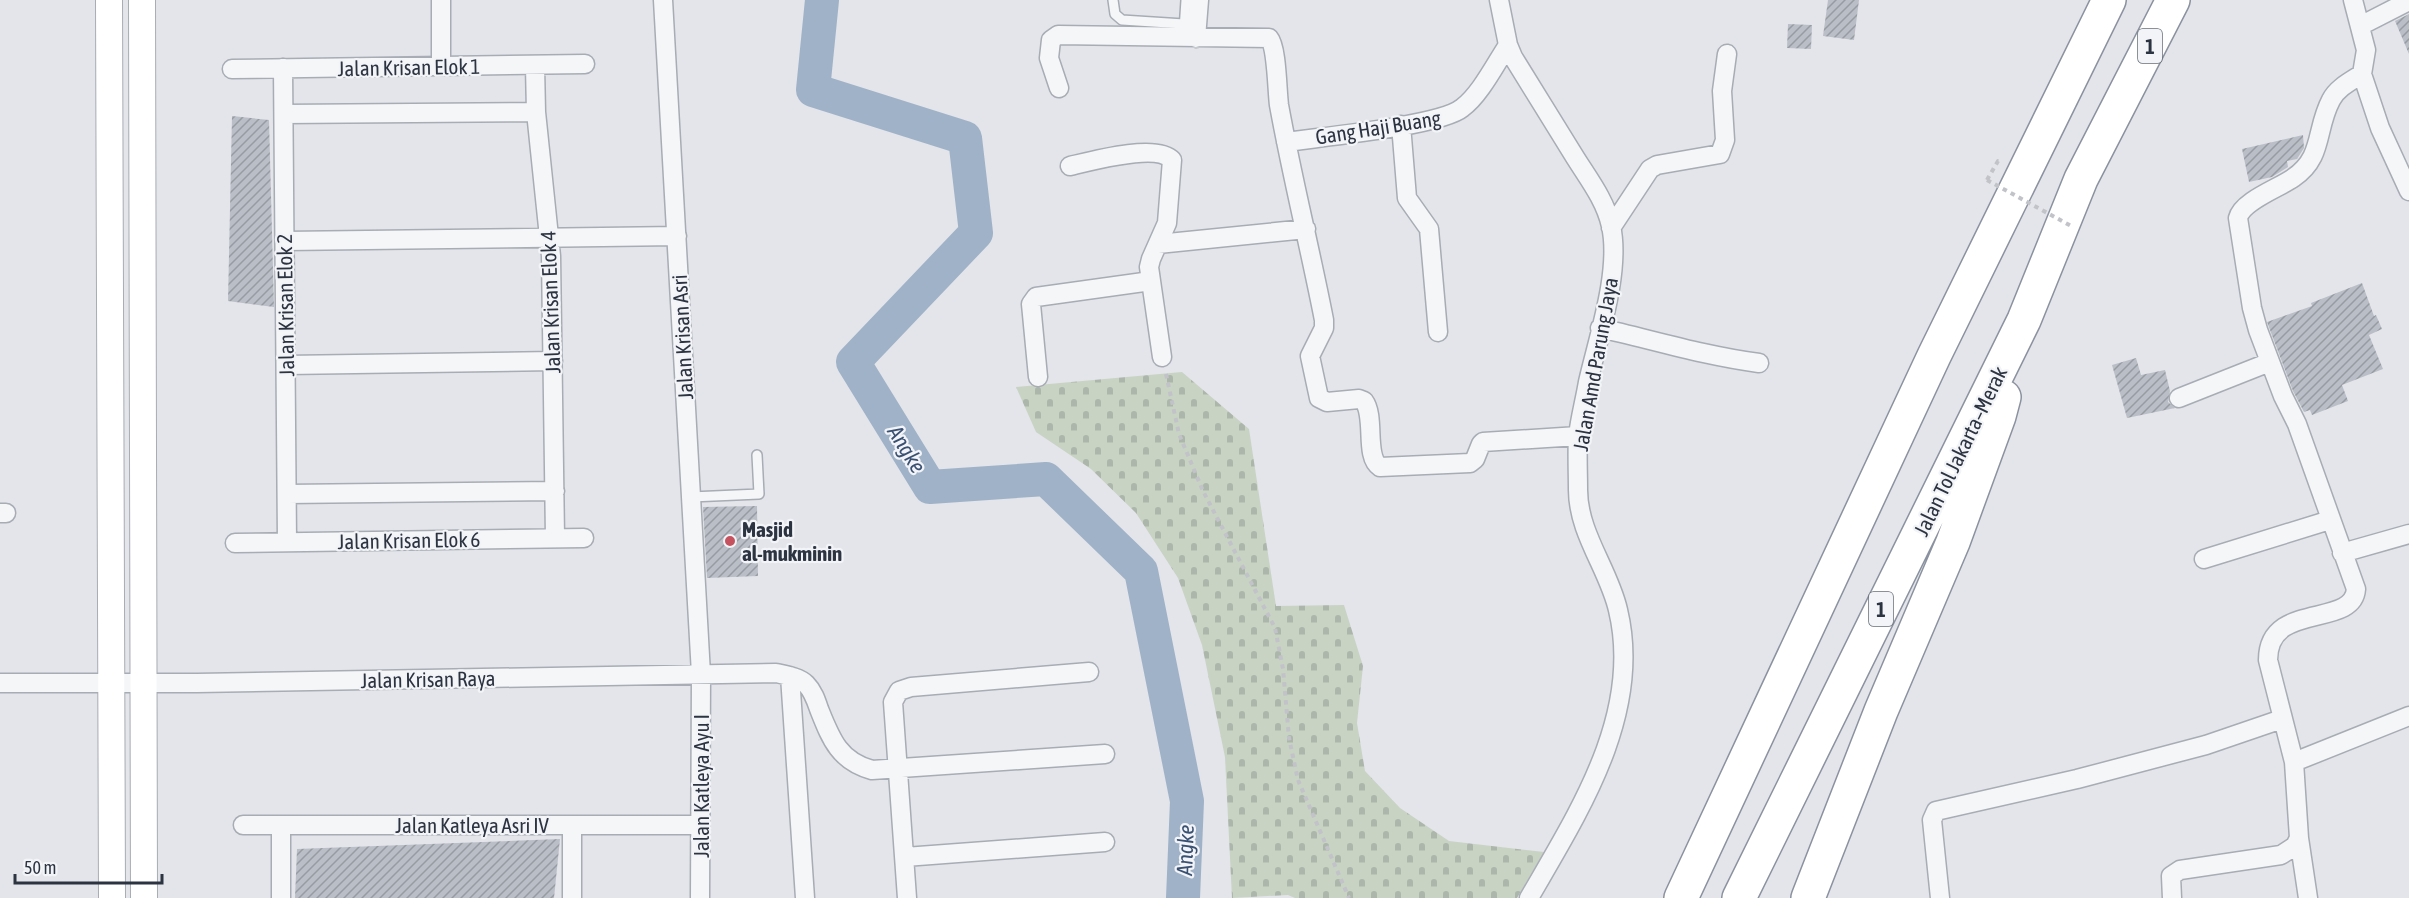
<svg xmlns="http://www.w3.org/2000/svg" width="2409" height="898" viewBox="0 0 2409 898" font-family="'Asap Condensed',sans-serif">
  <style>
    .cemetery { fill: url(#cemetery-stones) }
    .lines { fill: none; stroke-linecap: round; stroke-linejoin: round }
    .river { stroke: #a0b2c7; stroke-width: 34 }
    .building { fill: url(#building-hatch) }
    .lane-casing { stroke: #a8acb4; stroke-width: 12 }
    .street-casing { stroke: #a8acb4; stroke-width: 21 }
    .secondary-casing { stroke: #a8acb4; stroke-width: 28 }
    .highway-casing { stroke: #8b929f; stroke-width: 36 }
    .path { stroke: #c1c3c8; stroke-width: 4; stroke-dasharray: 4.5 4.5; stroke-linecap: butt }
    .lane { stroke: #f5f6f8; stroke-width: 9 }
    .street { stroke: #f5f6f8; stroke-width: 18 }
    .secondary { stroke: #fff; stroke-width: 26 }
    .highway { stroke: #fff; stroke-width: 33 }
    .path-bridge { stroke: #c1c3c8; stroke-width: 4; stroke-dasharray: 4.5 4.5; stroke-linecap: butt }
    .poi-dot { fill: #c5525f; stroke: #f2f4f7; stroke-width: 2 }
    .labels { text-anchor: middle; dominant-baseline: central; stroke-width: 4.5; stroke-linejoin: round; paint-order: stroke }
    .shield { fill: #f2f4f7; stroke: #676d78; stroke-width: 1.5 }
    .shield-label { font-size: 20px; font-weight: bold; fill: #2c3341 }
    .street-label { font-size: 21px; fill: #2c3341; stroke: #f2f4f7 }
    .poi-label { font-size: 21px; font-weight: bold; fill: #2c3341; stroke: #f2f4f7; text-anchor: start }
    .water-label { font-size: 22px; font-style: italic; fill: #395072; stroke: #f2f4f7 }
  </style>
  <defs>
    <pattern id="cemetery-stones" width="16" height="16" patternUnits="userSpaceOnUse" patternTransform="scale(1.5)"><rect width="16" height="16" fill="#c8d3c4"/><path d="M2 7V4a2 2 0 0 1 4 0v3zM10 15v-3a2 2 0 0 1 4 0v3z" fill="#acb6aa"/></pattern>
    <pattern id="building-hatch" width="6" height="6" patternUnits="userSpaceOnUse" patternTransform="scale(1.5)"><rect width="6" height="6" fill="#babec6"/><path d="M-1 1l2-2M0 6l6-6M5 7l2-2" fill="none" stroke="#979ba2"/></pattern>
  </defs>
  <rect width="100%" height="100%" fill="#e3e5ea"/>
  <path class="cemetery" d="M1182 372 1249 429 1276 606 1344 605 1363 666 1357 723 1365 771 1400 808 1449 841 1544 852 1517 898H1295L1288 895 1232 898 1225 757 1202 645 1178 578 1136 513 1091 469 1036 432 1016 387Z"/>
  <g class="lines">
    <path class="river" d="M822 0 813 90 965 138 976 233 853 362 930 487 1046 479 1141 571 1187 801 1183 898"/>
  </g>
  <path class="building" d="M1828 0H1859L1854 40 1823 36Z
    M2409 14V54L2395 21Z
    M1788 24 1812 25 1811 49 1787 48Z
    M232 116 269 120 274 307 228 301Z
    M2303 135 2304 148 2297 159 2287 161 2288 167 2272 177 2249 182 2242 149Z
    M2362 283 2374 316 2376 315 2382 329 2369 335 2383 369 2342 385 2348 401 2312 415 2310 410 2304 412 2293 391 2267 322 2312 306 2311 303Z
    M2136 358 2141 375 2165 370 2170 391 2168 402 2175 408 2127 418 2112 365Z
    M757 506 758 576 707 578 703 507Z
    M560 839 554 898H295L297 849Z"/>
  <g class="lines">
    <g class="lane-casing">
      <path id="lane" d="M1113 0 1115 14 1122 20 1184 24
        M1184 30 1186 0
        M691 497 759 494 757 455"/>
    </g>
    <g class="street-casing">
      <path id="street" d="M441 0V66
        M663 0 701 674 700 898
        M1499 0 1508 45 1513 57C1533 89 1553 122 1573 154 1587 177 1605 199 1611 226 1621 271 1598 338 1588 382 1585 400 1580 418 1578 436 1577 454 1578 473 1578 490 1578 533 1609 570 1618 610 1643 714 1578 813 1529 898
        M2360 26 2409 1
        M1196 38 1199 0
        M535 66 536 112 551 256 555 538
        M283 68 287 542
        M232 69 585 64
        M2362 74 2380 128 2409 191
        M1059 88 1049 58 1051 40 1058 35 1269 38C1277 47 1277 90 1279 105 1292 177 1310 248 1324 320V328L1310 356 1319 398 1327 402 1359 399 1364 401C1376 417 1364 457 1380 467L1470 463 1475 459 1481 444 1483 442 1578 436
        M284 114 536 112
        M1401 125 1407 198 1429 229 1438 332
        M1286 142C1320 137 1440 126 1462 108 1480 95 1496 63 1508 45
        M1070 166C1091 161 1157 143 1172 160L1167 223 1151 259 1149 267 1162 357
        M1611 228 1650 169 1657 165 1720 154 1725 140 1722 91 1727 54
        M285 241 677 236
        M1158 244 1306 229
        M1600 328C1653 340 1705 356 1759 363
        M286 365 553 361
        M1038 377 1031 304 1036 297 1151 281
        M2179 398 2270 362
        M287 494 555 491
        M0 513H6
        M235 543 584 538
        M2342 553 2409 534
        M2204 559 2330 520
        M790 676 805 898
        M0 683H197L776 673C785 675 799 677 806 684 813 691 816 700 819 709 831 739 839 761 872 770L1105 754
        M2294 762 2409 716
        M243 825H700
        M2299 838 2308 898
        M905 857 1105 842
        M281 898V825
        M572 898V825
        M907 898 893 702 899 691 911 687 1089 672
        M1940 898 1932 820 1936 811 2077 779 2206 745 2282 719
        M2172 898 2171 876 2180 870 2281 855 2295 846 2299 838 2294 762 2268 660C2268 600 2353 629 2356 589L2297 424 2283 396 2258 330 2252 308 2238 218C2242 201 2279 188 2293 178 2324 157 2315 130 2331 100 2337 88 2351 81 2362 74L2366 50 2353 0"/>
    </g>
    <g class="secondary-casing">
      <path id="secondary" d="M109 0 112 898
        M142 0 144 898"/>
    </g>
    <g class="highway-casing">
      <path id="highway" d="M1681 898 1934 356 2109 0
        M1739 898 2024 320 2081 179 2173 0
        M1808 898 1881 711 1953 542 1999 416 2004 397"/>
    </g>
    <path class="path" d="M1987 180 1998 161H2001
      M1166 374 1179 434 1203 491 1275 628 1283 669 1289 738 1298 780 1349 898"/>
    <use href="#lane" class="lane"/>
    <use href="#street" class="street"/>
    <use href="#secondary" class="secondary"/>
    <use href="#highway" class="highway"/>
    <path class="path-bridge" d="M1987 180 2073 227"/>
  </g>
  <circle class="poi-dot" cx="730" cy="541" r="6"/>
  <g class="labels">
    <g class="shield">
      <rect x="2138" y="29" width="24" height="34" rx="4.5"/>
      <rect x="1869" y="592" width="24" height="34" rx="4.5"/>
    </g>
    <g class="shield-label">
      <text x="2150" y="46">1</text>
      <text x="1881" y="609">1</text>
    </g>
    <g class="street-label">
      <text transform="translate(409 67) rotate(-1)">Jalan Krisan Elok 1</text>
      <text transform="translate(1378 127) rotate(-9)">Gang Haji Buang</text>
      <text transform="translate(550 302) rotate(-92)">Jalan Krisan Elok 4</text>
      <text transform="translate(285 305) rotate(-91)">Jalan Krisan Elok 2</text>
      <text transform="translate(682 337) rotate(-93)">Jalan Krisan Asri</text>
      <text transform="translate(1595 364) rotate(-80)">Jalan Amd Parung Jaya</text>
      <text transform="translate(1960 451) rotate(-64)">Jalan Tol Jakarta–Merak</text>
      <text transform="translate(409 540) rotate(-1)">Jalan Krisan Elok 6</text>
      <text transform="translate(428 679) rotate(-1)">Jalan Krisan Raya</text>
      <text transform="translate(701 786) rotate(-90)">Jalan Katleya Ayu I</text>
      <text x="472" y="825">Jalan Katleya Asri IV</text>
    </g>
    <g class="poi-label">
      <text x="742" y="529">Masjid<tspan x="742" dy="24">al-mukminin</tspan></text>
    </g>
    <g class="water-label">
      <text transform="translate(907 449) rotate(58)">Angke</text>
      <text transform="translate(1185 850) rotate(-88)">Angke</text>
    </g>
  </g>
  <path d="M15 874v9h147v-9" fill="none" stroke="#2c3341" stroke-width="3"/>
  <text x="24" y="874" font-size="18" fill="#2c3341" stroke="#f2f4f7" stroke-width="4.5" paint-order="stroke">50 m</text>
</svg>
